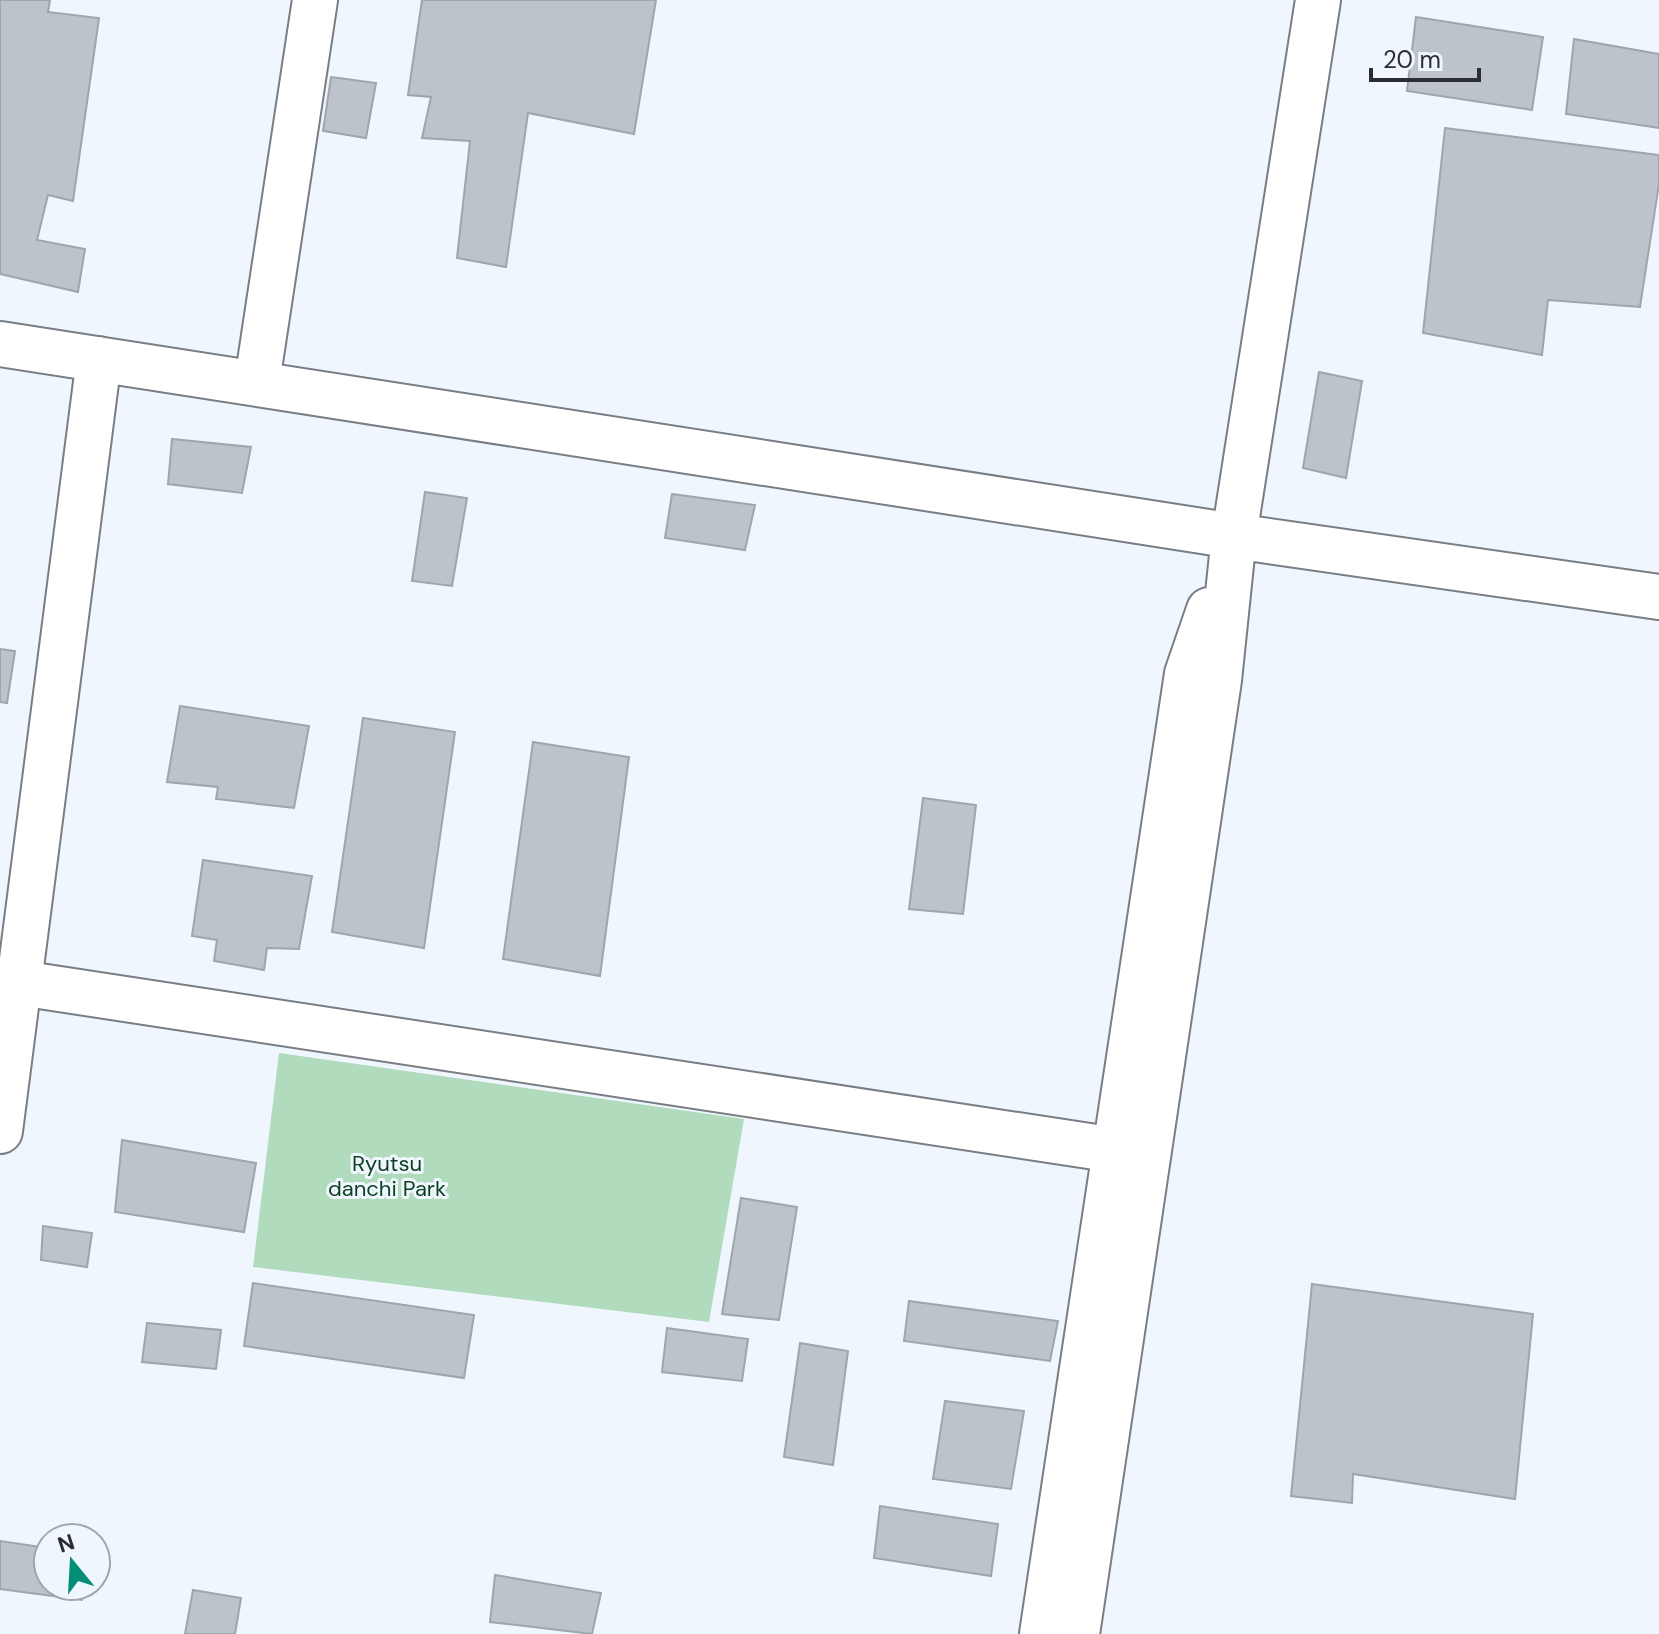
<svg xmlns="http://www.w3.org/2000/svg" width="1659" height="1634" viewBox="0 0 1659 1634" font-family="'DM Sans',sans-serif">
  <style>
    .green { fill: #b0dbbc }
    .building { fill: #bdc3ca; stroke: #9fa5ab; stroke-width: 2 }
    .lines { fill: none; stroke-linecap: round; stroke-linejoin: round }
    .minor-casing { stroke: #797e84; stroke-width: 48 }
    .minor { stroke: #fff; stroke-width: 44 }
    .labels { text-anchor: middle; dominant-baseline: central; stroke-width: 6; stroke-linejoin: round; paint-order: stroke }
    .park-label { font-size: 22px; fill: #0a3f21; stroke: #f0f6fd }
  </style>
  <rect width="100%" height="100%" fill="#f0f6fd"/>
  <path class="green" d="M279 1053 744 1119 709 1322 253 1267Z"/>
  <path class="building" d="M0 0H50L48 12 99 18 73 201 48 195 37 240 85 249 78 292 0 274Z
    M422 0H656L634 134 528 113 506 267 457 258 470 141 422 138 431 97 408 95Z
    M1416 17 1543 37 1532 110 1407 91Z
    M1574 39 1659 54V128L1566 114Z
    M331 77 376 83 366 138 323 131Z
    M1445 128 1659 155V184L1640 307 1548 300 1542 355 1423 333Z
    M1319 372 1362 381 1346 478 1303 468Z
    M172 439 251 447 242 493 168 484Z
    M425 492 467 498 452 586 412 581Z
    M672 494 755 505 745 550 665 538Z
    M0 649 15 651 7 703 0 702Z
    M180 706 309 726 294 808 216 799 218 787 167 782Z
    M363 718 455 732 424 948 332 932Z
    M533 742 629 757 600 976 503 959Z
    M923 798 976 805 963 914 909 909Z
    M203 860 312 876 299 949 267 948 264 970 214 961 217 940 192 936Z
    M122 1140 256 1163 244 1232 115 1212Z
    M741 1198 797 1207 779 1320 722 1314Z
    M43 1226 92 1233 87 1267 41 1260Z
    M253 1283 474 1315 464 1378 244 1346Z
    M1312 1284 1533 1314 1515 1499 1353 1474 1352 1503 1291 1496Z
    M909 1301 1058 1321 1050 1361 904 1341Z
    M147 1323 221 1330 216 1369 142 1362Z
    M667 1328 748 1339 742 1381 662 1372Z
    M800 1343 848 1351 833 1465 784 1457Z
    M945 1401 1024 1411 1011 1489 933 1479Z
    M880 1506 998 1524 991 1576 874 1558Z
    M0 1541 48 1548V1586H84L82 1600 0 1589Z
    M495 1575 601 1593 592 1634 490 1622Z
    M193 1590 241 1598 235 1634H185Z"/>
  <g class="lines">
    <g class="minor-casing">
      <path id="minor" d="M0 344 1234 536 1659 597
        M257 382 315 0
        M20 983 1148 1155
        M0 1131 99 359
        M1042 1634 1187 674 1209 610
        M1077 1634 1219 680 1234 536 1318 0"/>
    </g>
    <use href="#minor" class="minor"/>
  </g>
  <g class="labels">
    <g class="park-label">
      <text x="387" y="1163">Ryutsu<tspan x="387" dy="25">danchi Park</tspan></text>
    </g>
  </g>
  <g transform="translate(72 1562) rotate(342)"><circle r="38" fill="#f0f6fd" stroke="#a1a6ab" stroke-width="2"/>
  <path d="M0-6L14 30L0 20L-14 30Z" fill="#058e76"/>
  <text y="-12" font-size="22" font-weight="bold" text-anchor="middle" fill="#2b2d30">N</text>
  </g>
  <path d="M1371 68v12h108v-12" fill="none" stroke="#2b2d30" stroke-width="4"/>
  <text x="1383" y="68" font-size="24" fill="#2b2d30" stroke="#f0f6fd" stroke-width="6" paint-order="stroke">20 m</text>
</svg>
